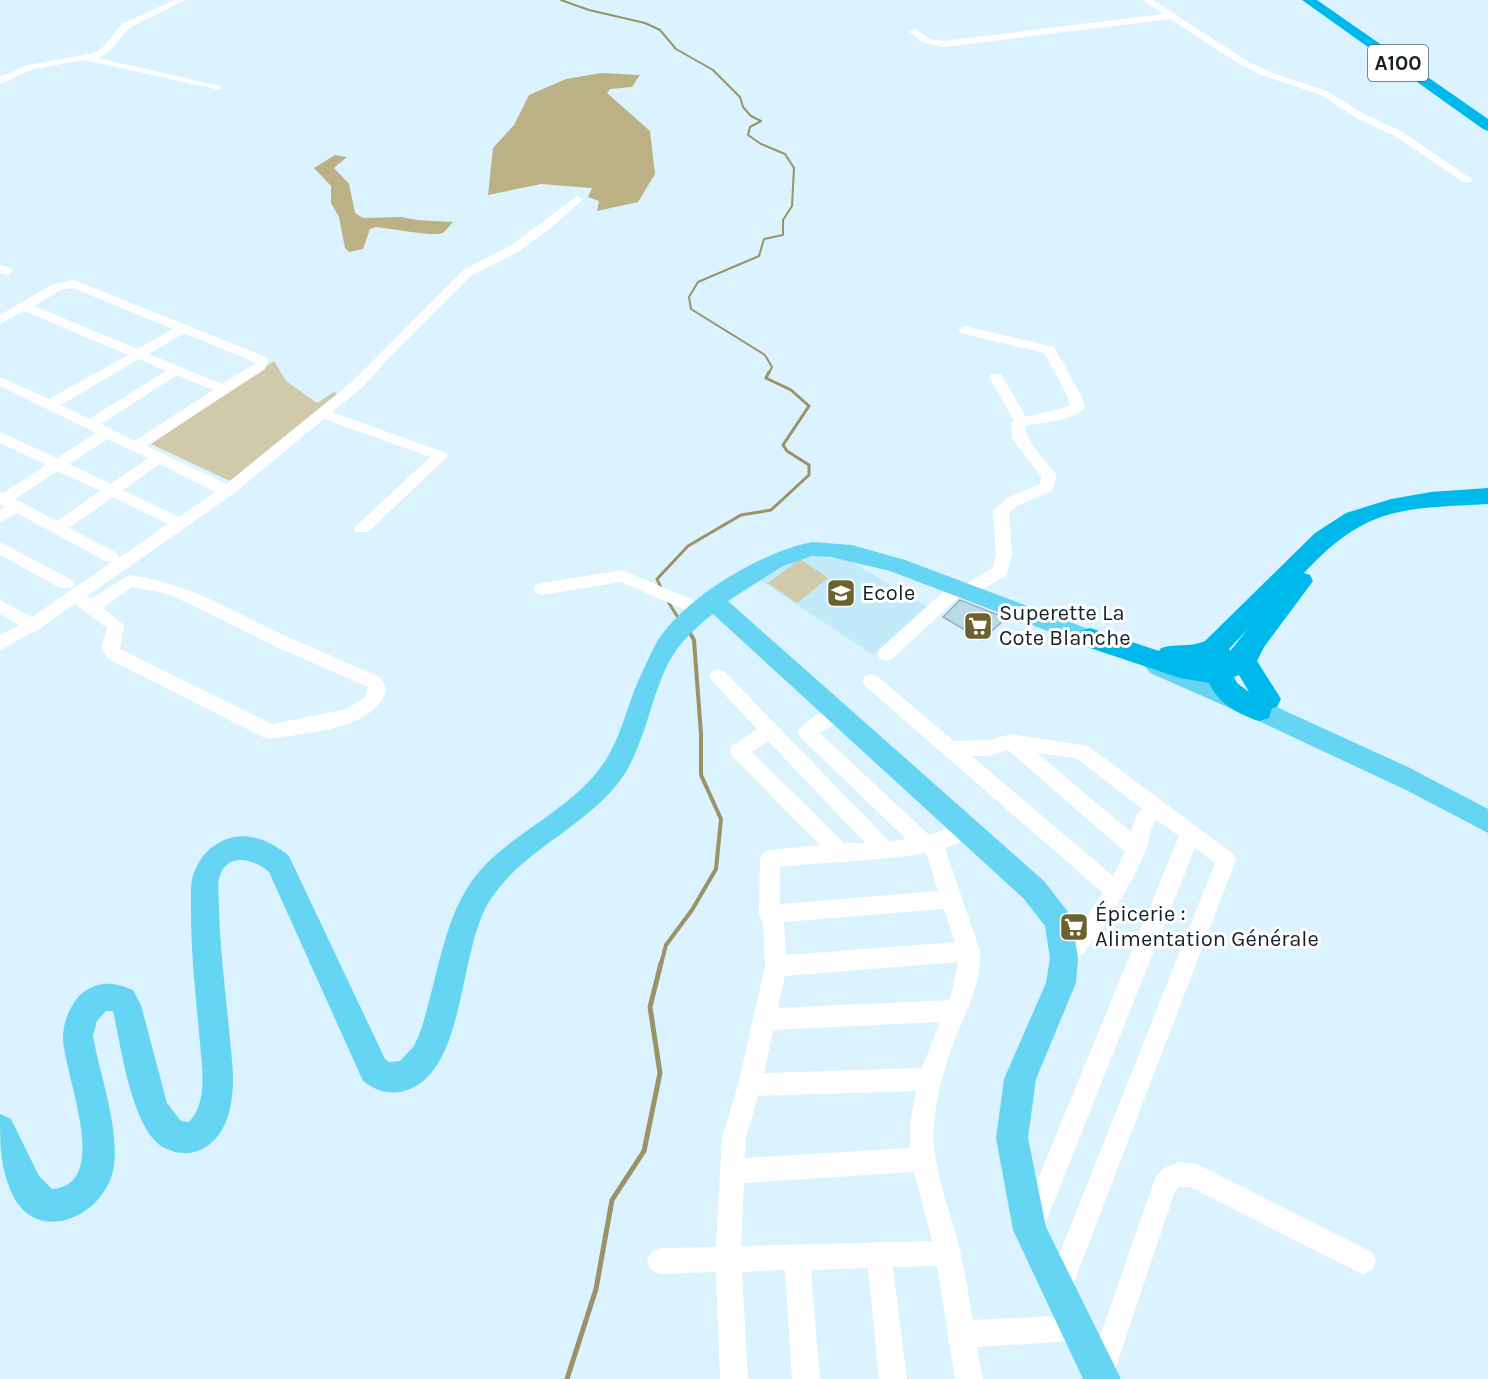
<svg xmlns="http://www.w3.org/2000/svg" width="1488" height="1379" viewBox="0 0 1488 1379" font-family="Karla,sans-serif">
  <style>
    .built { fill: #c2eafb }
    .green { fill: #d0c9aa }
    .forest { fill: #bbb185 }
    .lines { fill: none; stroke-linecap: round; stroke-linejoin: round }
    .stream-far3 { stroke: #9b9267; stroke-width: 2 }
    .stream-far2 { stroke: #9b9267; stroke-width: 3 }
    .stream-far1 { stroke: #9b9267; stroke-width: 4 }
    .stream { stroke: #9b9267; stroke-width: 5 }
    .building { fill: #bbdae7; stroke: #95b2bf; stroke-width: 1.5 }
    .minor { fill: #fff; fill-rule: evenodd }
    .major { fill: #66d5f4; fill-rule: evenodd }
    .highway { fill: #00b9ec; fill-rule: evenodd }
    .labels { text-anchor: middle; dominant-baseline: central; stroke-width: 6; stroke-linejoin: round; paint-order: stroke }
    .shield { fill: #fff; stroke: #5b6467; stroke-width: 1.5 }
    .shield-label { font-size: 21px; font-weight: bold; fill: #152126 }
    .poi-label { font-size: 22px; fill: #152126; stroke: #fff; text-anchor: start }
  </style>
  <rect width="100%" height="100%" fill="#daf3fe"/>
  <path class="built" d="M818 555 828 558 842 556 927 607 873 655 758 579 783 563Z"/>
  <path class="green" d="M274 361 286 381 317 403 334 392 340 395 232 482 151 444Z
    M800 559 828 578 797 603 768 583Z"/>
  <path class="forest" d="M601 73 640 75 632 87 610 89 607 93 650 131 655 174 638 202 597 211 599 201 588 197 592 188 541 184 488 195 493 148 514 125 529 95 566 79Z
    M335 155 347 157 334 168 349 184 355 213 363 218 401 217 417 220 453 222C450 225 446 231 443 233 433 237 389 228 376 227L370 229 363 249 349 252 345 248 339 217 331 203V186L314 168Z"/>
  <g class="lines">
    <path class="stream-far3" d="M561 0 589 10 645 23 660 30 676 49 713 70 740 97 743 107 751 116 761 121 750 127 748 135 761 144 785 154 794 168 792 206 783 220V235L764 239 759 256 698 282 689 297 691 309 765 355 772 367 769 373"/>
    <path class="stream-far2" d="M662 590 657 579 688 546 741 515 771 510 809 475V465L787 451 783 445 809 406 791 390 766 378 769 372
      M667 600 679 619
      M689 632 691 635"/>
    <path class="stream-far1" d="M661 964 666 945 692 910 716 869 721 819 701 775V734L694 640 690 633"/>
    <path class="stream" d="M567 1379 596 1289 612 1200 644 1151 660 1073 650 1007 661 963"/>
  </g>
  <path class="building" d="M960 600 1006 618 982 640 943 617Z"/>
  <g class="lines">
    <path class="minor" d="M174 0H185L129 28 109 52 98 58 220 86V90L84 60 34 69 0 84V77L28 65 94 53 102 48 122 24Z
      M1143 0H1153L1247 61 1270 72 1327 91 1364 114 1403 132 1473 180 1471 182H1463L1395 136 1356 118 1321 95 1264 76 1241 65 1170 19 944 47 924 43 908 31 916 29 930 39 944 41 1163 14Z
      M577 196 583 199 581 201 552 227 518 252 471 276 386 361 363 387 332 412 446 453 448 456 368 532H356L354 528 430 457 324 419 232 495 87 596 91 599 129 575C186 583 228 608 279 633 312 648 346 662 380 677L387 688C375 731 307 732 270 739L263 737 108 659 101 648 107 628 75 604 39 629 0 650V635L19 625 0 614V600L32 617 112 562 105 561 17 513 0 522V510L5 506 0 504V492L3 493 46 465 0 443V432L57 458 96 433 0 386V377L49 399 128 355 24 311 0 324V315L53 284 74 280 266 357 268 360 265 369 147 446 226 484 353 381 463 270 510 246ZM73 288 173 329 138 349 34 306 61 290ZM184 333 254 362V364L222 384 149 354ZM139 359 166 371 89 419 61 405ZM177 375 213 390 135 441 101 424ZM108 439 148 458 111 484 69 464ZM160 464 215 492 179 517 123 490ZM58 471 100 491 57 521 15 499ZM113 497 168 524 119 558 117 553 69 528ZM132 587 169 594 281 649 368 687 365 697 347 709 272 724 120 649 124 625 103 608Z
      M0 265 11 268 13 271 7 275 0 273Z
      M965 326 1054 347 1082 397 1085 408C1073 421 1042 422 1025 426 1027 445 1046 459 1057 476L1052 491 1017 506 1009 513 1012 554 1007 575 973 595 967 597 961 595 892 659 886 661 880 659 877 654 880 649 952 584 958 582 964 585 993 568 996 554 993 511 1007 498 1040 484 1041 476 1012 439 1011 423 1014 420 989 377 991 374H1001L1026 417 1070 406 1068 397 1044 353 960 333 958 330Z
      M0 542 72 580 74 584 72 588H60L0 555Z
      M622 570 709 607 711 611 709 615 703 617 697 615 621 582 542 595 536 593 534 589 536 585 542 583Z
      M718 669 724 671 890 842 906 839 800 737 798 732C804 720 831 705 843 709L846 714 843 719 820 733 929 835 968 822 975 825 978 831 975 837 945 848 980 951C980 990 967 1008 954 1042 944 1067 937 1095 934 1122 930 1158 946 1199 956 1234 963 1262 968 1291 973 1320L1076 1315 1085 1319 1089 1328 1085 1337 1076 1341 977 1347 983 1379H955L937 1266 893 1267 907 1379H879L868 1268 811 1270 820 1379H792L785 1270 742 1272 748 1379H720L716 1272 660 1274 651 1270 647 1261 651 1252 660 1248 716 1247 722 1137 738 1085 765 966 763 924 759 914 760 859 763 853 770 850 820 845 732 756 730 751 732 746 757 729 712 681 709 676 712 671ZM768 741 865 843H844L752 752ZM926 853 938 891 780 904V867C829 862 878 861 926 853ZM944 909 955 942 786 955 784 922ZM958 962 950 1000 778 1008 785 976ZM940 1022 922 1068 764 1073 773 1030ZM916 1091 910 1122V1148L745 1158 746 1137 758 1096ZM914 1172 932 1241 741 1246 744 1183Z
      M871 674 877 676 954 741 990 740 1011 734 1088 746 1233 854 1236 860 1071 1290 1067 1299 1058 1303 1049 1299 1045 1290 1215 863 1195 848 1041 1234 1032 1238 1023 1234 1019 1225 1179 836 1157 820C1149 828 1150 840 1146 850 1134 879 1092 957 1064 968L1056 965 1053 958 1056 951 1088 915 1103 893 865 686 862 681 865 676ZM1008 750 1125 852 1113 876 972 756H990ZM1037 753 1076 758 1142 809 1137 814 1131 832Z
      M1180 1162 1192 1163 1201 1166 1372 1252 1376 1261 1372 1270 1363 1274 1354 1270 1190 1187H1179L1175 1191 1112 1379H1090L1087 1373 1156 1176 1164 1168Z"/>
    <path class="major" d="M812 542 852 545 905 560 1118 640 1122 646 1118 652 1110 655 890 571 831 557 812 556 783 566 728 601 1044 881 1068 912 1072 921 1078 958 1076 983 1036 1079 1028 1138 1046 1227 1121 1379H1083L1013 1230 996 1138 1004 1079 1046 983 1050 958 1045 926 1024 899 713 614C700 624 687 636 677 649 651 685 648 744 619 782 583 829 520 851 489 902 459 949 466 1066 410 1089 393 1096 377 1092 363 1081L269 872C255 860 229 851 220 875 217 884 219 898 219 907 220 951 226 995 230 1039 232 1060 235 1082 231 1103 228 1122 219 1142 200 1150 187 1155 178 1154 165 1148 132 1133 121 1045 113 1011H106L97 1021 93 1036C100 1077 121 1130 113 1171 103 1215 41 1245 14 1198 0 1168 0 1147 0 1114L11 1119 39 1176 52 1189C114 1184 62 1071 63 1036 63 1021 73 999 85 991 102 980 116 983 133 990L141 1005 167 1103 181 1121 189 1122C208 1103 202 1068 200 1043 196 999 191 955 191 911 191 900 190 886 193 875 200 856 211 844 230 838 251 832 272 842 289 856L385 1059 389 1062 400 1061 414 1046 419 1035C439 980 442 908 486 864 522 828 573 807 603 764 621 739 627 705 640 677 646 665 651 652 658 640 687 596 761 552 812 542Z
      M1158 658 1268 703 1408 767 1488 809V833L1408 791 1250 717 1150 673 1146 667 1150 661Z"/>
    <path class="highway" d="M1302 0H1317L1488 119V131L1483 129Z
      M1488 488V504C1447 507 1397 505 1361 526 1338 538 1321 555 1304 573L1310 575 1313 581 1264 647 1257 661 1281 699 1277 707 1272 708 1269 718 1259 721C1238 714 1219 704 1209 683L1180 678 1081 645 1077 638 1081 631 1090 628 1159 651 1161 648C1176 643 1190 648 1205 641L1315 533 1346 513 1391 499 1431 492ZM1248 629 1230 651 1229 649ZM1239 675 1249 692 1237 683 1234 677Z"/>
  </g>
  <defs>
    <g id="school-square" transform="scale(1.5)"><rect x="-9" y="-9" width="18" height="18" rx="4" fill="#6d622e" stroke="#fff"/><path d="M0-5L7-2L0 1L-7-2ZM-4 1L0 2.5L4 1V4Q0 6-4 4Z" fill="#fff"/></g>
    <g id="supermarket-square" transform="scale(1.5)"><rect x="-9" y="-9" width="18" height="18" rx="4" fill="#6d622e" stroke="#fff"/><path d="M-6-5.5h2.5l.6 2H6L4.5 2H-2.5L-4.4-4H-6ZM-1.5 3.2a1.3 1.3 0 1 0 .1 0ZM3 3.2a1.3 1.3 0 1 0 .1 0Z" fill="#fff"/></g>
  </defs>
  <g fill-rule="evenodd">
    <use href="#school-square" x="841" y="593"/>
    <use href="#supermarket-square" x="978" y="626"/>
    <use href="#supermarket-square" x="1074" y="927"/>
  </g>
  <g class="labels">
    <rect class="shield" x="1368" y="45" width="60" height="36" rx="4.5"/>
    <g class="shield-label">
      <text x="1398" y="63">A100</text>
    </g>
    <g class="poi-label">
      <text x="862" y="593">Ecole</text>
      <text x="999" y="613">Superette La<tspan x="999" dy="25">Cote Blanche</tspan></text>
      <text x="1095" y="914">Épicerie :<tspan x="1095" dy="25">Alimentation Générale</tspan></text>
    </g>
  </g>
</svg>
